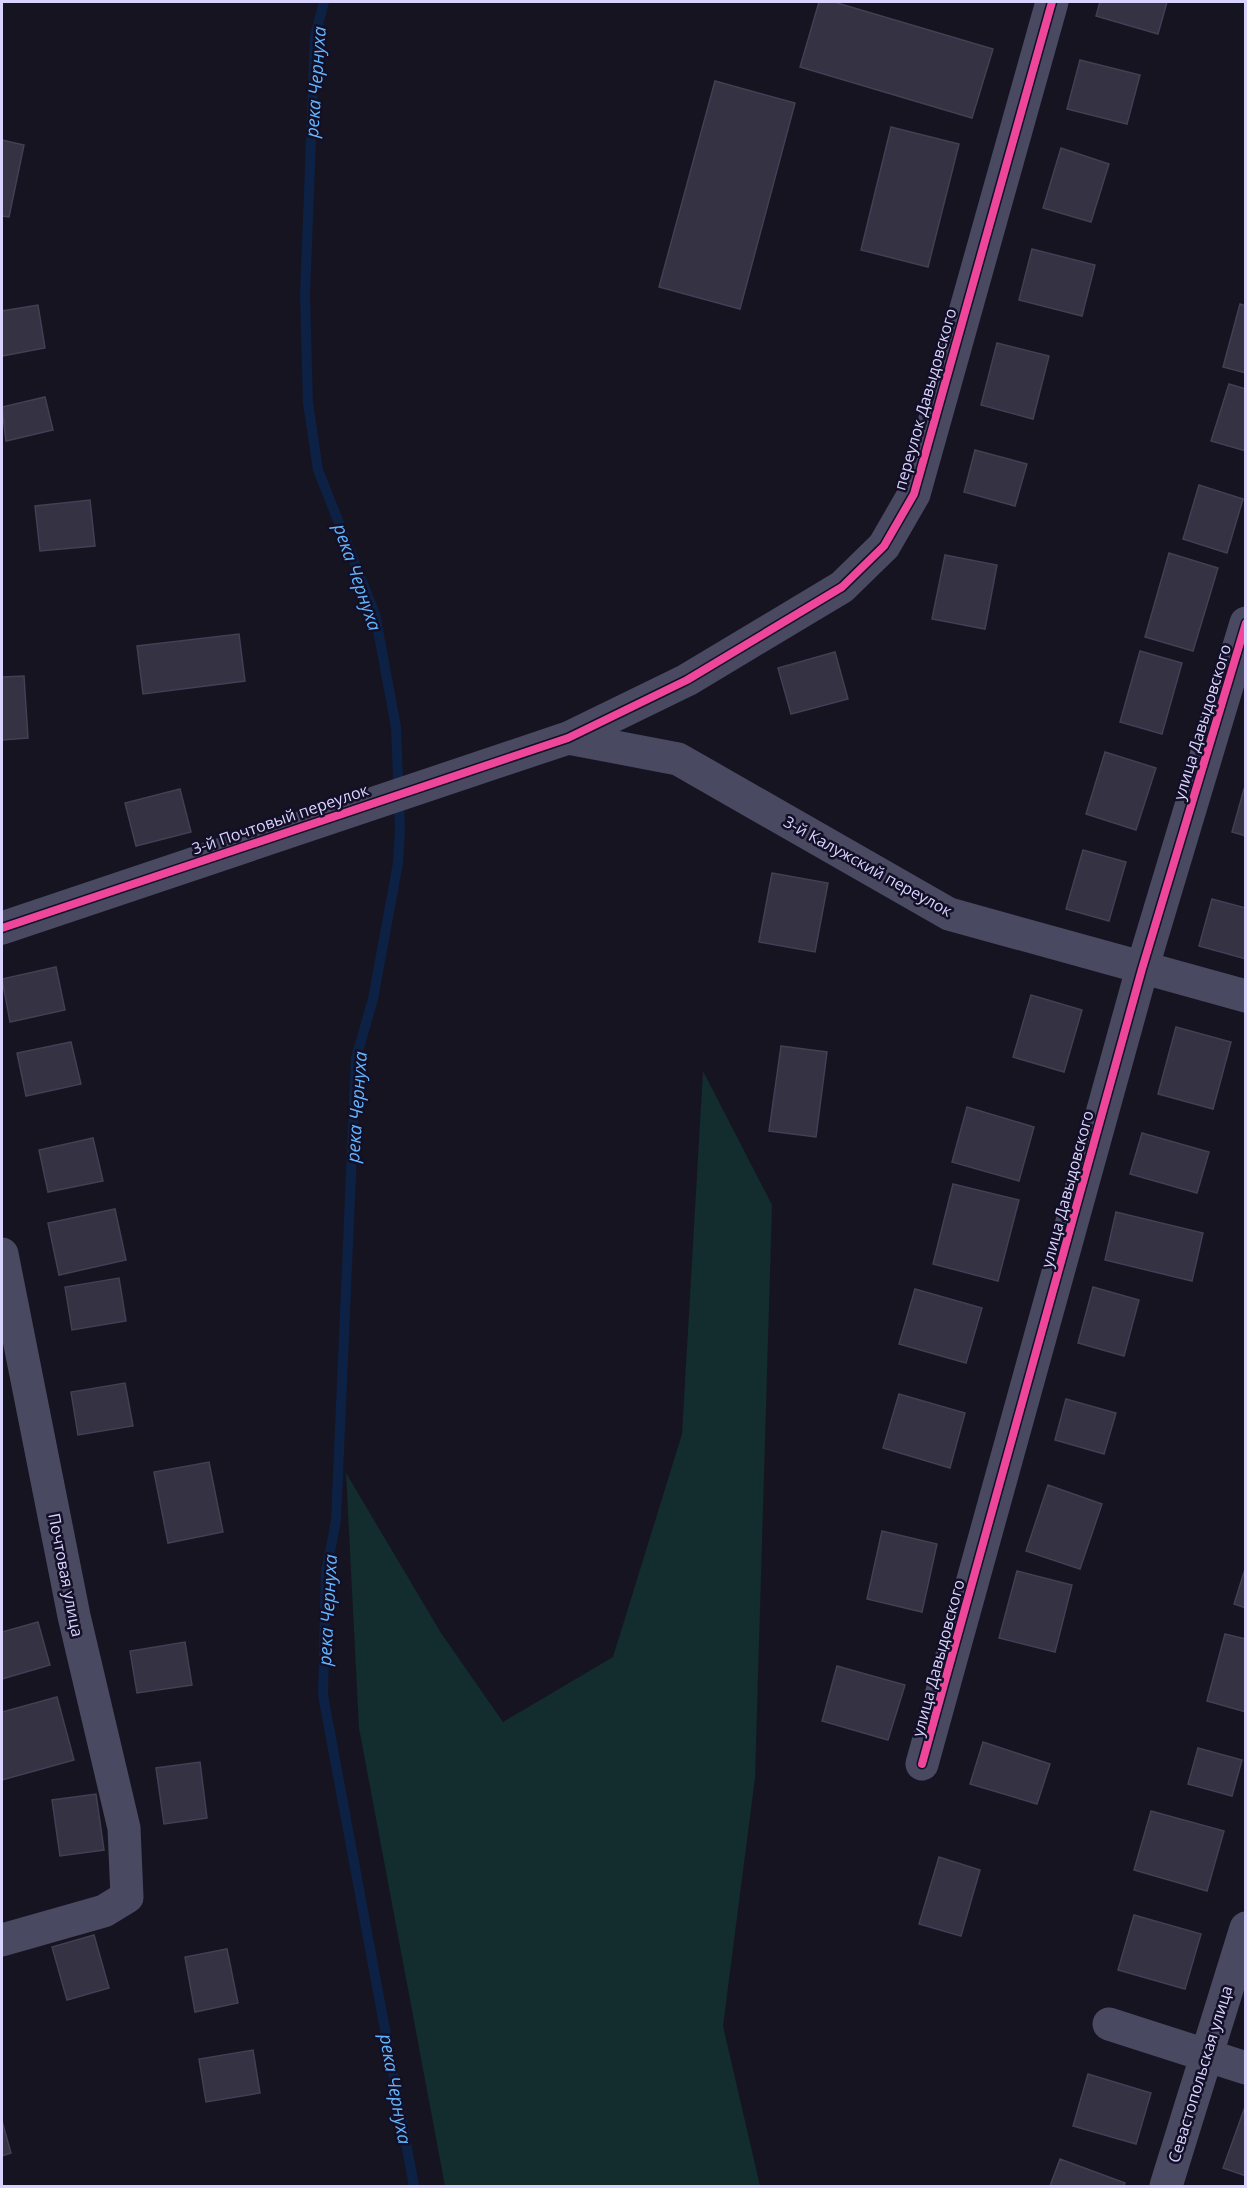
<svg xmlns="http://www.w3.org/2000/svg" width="1247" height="2188" viewBox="0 0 1247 2188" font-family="'Open Sans',sans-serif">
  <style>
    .green { fill: #132c2d }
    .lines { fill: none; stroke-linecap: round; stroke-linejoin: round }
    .stream { stroke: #0d2144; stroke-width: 10 }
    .building { fill: #343243; stroke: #433f54; stroke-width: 1.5 }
    .minor { stroke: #4a4962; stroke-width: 33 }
    .cycleway-casing { stroke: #130f26; stroke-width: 11 }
    .cycleway { stroke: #ed469a; stroke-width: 8 }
    .labels { text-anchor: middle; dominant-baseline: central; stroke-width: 5; stroke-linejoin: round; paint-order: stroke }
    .street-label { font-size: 16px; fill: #d9d4ff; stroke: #130f26 }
    .water-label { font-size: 18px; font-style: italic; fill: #62b6ff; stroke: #130f26 }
  </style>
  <rect width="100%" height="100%" fill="#161421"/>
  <path class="green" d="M703 1071 772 1205 755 1778 723 2026 760 2186H445L359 1728 346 1473 441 1633 503 1722 613 1657 682 1434Z"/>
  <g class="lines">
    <path class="stream" d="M324 2 315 36 305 296 308 403 318 470 375 614 396 727 400 830 398 863 373 999 356 1058 336 1521 326 1571 323 1695 414 2186"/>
  </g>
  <path class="building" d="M819 2H834L993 49 972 118 800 67Z
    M1100 2H1167L1158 34 1096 16Z
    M1080 60 1140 75 1127 124 1067 109Z
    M715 81 795 103 740 309 659 287Z
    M891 127 959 144 928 267 861 250Z
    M2 140 24 145 9 217 2 216Z
    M1061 148 1109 164 1091 222 1043 208Z
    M1032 249 1095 265 1082 316 1019 300Z
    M1240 304 1246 306V373L1223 367Z
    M38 305 45 348 2 356V311Z
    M997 343 1049 356 1033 419 981 405Z
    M1229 384 1246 389V451L1211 441Z
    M45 397 53 430 6 441 2 407Z
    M975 450 1027 464 1015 506 964 492Z
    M1199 485 1243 499 1227 553 1183 539Z
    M90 500 95 546 40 551 35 506Z
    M1169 553 1218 568 1193 651 1145 637Z
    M945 555 997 565 985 629 932 619Z
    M239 634 245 681 143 694 137 646Z
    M1140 651 1182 663 1162 734 1120 722Z
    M835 652 848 699 791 714 778 668Z
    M24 676 28 738 2 740V677Z
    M1105 752 1156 768 1136 830 1086 814Z
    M180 789 191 832 136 846 125 803Z
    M1244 789 1246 790V836L1232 832Z
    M1083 850 1126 862 1109 921 1066 909Z
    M772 873 828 883 815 952 759 942Z
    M1212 899 1246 908V959L1199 946Z
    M56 967 65 1010 10 1022 2 979Z
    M1031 995 1082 1010 1064 1072 1013 1057Z
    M1176 1027 1231 1042 1213 1109 1158 1094Z
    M71 1042 81 1084 26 1096 17 1053Z
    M781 1046 827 1052 816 1137 769 1131Z
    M967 1107 1034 1127 1019 1181 952 1162Z
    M1142 1133 1209 1152 1197 1193 1130 1174Z
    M93 1138 103 1181 48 1192 39 1150Z
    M953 1184 1019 1200 998 1281 933 1264Z
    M115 1209 126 1260 59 1275 48 1223Z
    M1116 1212 1203 1233 1192 1281 1105 1260Z
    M119 1278 126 1321 72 1330 65 1287Z
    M1093 1287 1139 1300 1124 1356 1078 1343Z
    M915 1289 982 1308 966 1363 899 1344Z
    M125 1383 133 1426 78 1435 71 1392Z
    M899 1394 965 1413 950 1468 883 1448Z
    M1066 1399 1116 1413 1104 1454 1055 1440Z
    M209 1462 223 1532 168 1543 154 1472Z
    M1048 1485 1102 1504 1080 1569 1026 1551Z
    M882 1531 937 1544 922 1612 867 1599Z
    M1246 1566V1608L1234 1604Z
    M1017 1571 1072 1585 1055 1652 999 1638Z
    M38 1622 50 1665 2 1679V1632Z
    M1225 1634 1246 1639V1712L1207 1701Z
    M185 1642 192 1685 137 1693 130 1651Z
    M837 1666 905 1685 888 1740 822 1721Z
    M57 1697 74 1760 2 1780V1712Z
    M983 1742 1050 1764 1037 1804 970 1784Z
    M1198 1748 1242 1760 1232 1796 1188 1784Z
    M200 1762 207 1818 164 1824 156 1768Z
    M96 1794 104 1850 60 1856 52 1800Z
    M1151 1811 1224 1831 1207 1891 1134 1870Z
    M939 1857 980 1870 961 1936 919 1924Z
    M1134 1915 1201 1934 1185 1989 1118 1970Z
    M94 1935 109 1988 67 2000 52 1947Z
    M227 1949 238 2003 195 2012 185 1957Z
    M253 2050 260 2093 206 2102 199 2059Z
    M1088 2074 1151 2093 1136 2144 1073 2126Z
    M1246 2104V2176L1223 2168Z
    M2 2121 11 2153 2 2156Z
    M1060 2159 1125 2183 1124 2186H1050Z"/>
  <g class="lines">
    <path class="minor" d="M568 738 678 759 949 914 1246 996
      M2 928 568 738 687 680 842 587 884 546 914 494 1052 2
      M2 1254 74 1616 124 1828 127 1897 104 1911 2 1940
      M922 1764 1142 969 1246 623
      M1109 2024 1246 2068
      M1166 2186 1246 1928"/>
    <g class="cycleway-casing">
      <path id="cycleway" d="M2 928 568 738 687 680 842 587 884 546 914 494 1052 2
        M922 1764 1142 969 1246 623"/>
    </g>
    <use href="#cycleway" class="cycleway"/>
  </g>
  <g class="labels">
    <g class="street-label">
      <text transform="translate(925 399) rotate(-74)">переулок Давыдовского</text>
      <text transform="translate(1202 722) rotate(-73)">улица Давыдовского</text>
      <text transform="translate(280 819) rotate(-19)">3-й Почтовый переулок</text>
      <text transform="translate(868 866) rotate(29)">3-й Калужский переулок</text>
      <text transform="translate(1067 1189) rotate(-75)">улица Давыдовского</text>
      <text transform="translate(66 1575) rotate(79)">Почтовая улица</text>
      <text transform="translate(938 1658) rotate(-75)">улица Давыдовского</text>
      <text transform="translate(1200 2074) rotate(-73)">Севастопольская улица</text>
    </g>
    <g class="water-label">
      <text transform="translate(315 82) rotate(-86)">река Чернуха</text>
      <text transform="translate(358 577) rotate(71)">река Чернуха</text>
      <text transform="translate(356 1107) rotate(-86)">река Чернуха</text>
      <text transform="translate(327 1610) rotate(-87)">река Чернуха</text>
      <text transform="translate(396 2089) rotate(80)">река Чернуха</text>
    </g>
  </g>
  <rect width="1247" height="2188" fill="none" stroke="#d9d4ff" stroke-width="6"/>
</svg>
